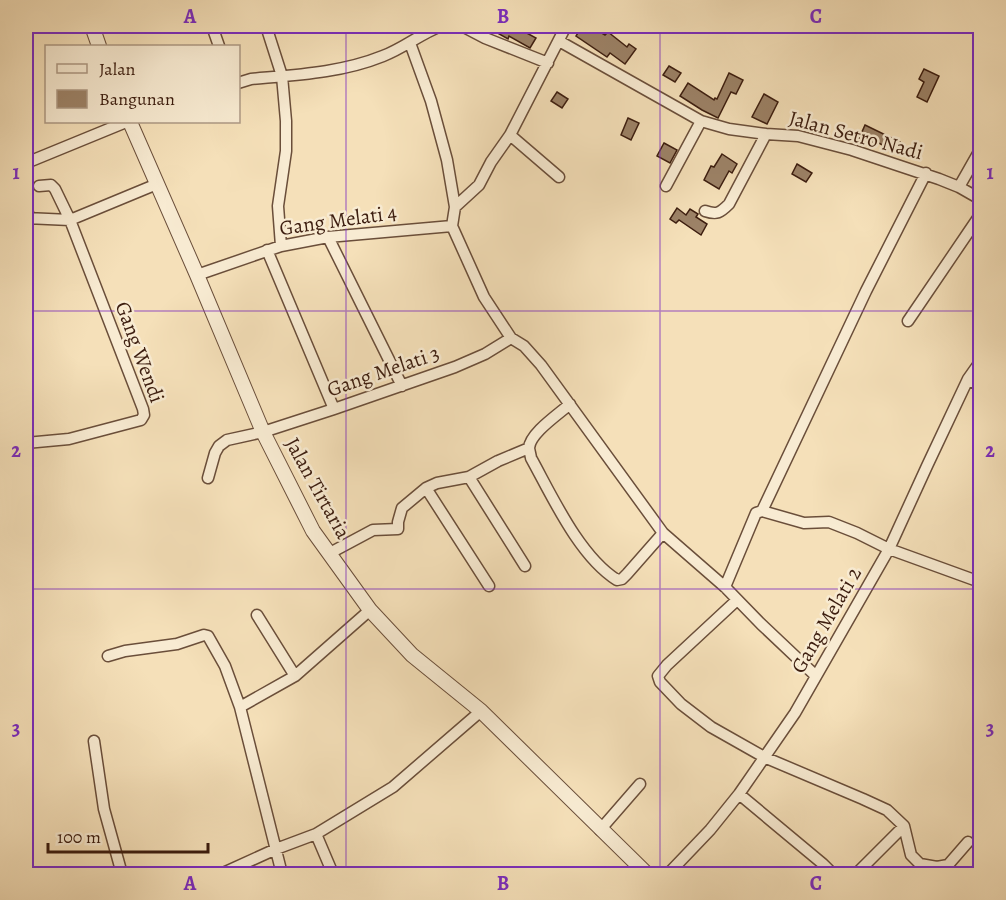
<svg xmlns="http://www.w3.org/2000/svg" width="1006" height="900" viewBox="0 0 1006 900" font-family="Alegreya,serif">
  <style>
    .building { fill: #9c8267; stroke: #3c1d0f; stroke-width: 1.5 }
    .lines { fill: none; stroke-linecap: round; stroke-linejoin: round }
    .minor-casing { stroke: #6a4e3a; stroke-width: 13 }
    .tertiary-casing { stroke: #6a4e3a; stroke-width: 16 }
    .minor { stroke: #f8ebd2; stroke-width: 10 }
    .tertiary { stroke: #f8ebd2; stroke-width: 14 }
    .grid { fill: none; stroke: #7b2cbf; stroke-width: 1.5; stroke-opacity: 0.55 }
    .labels { text-anchor: middle; dominant-baseline: central; stroke-width: 5; stroke-linejoin: round; paint-order: stroke }
    .street-label { font-size: 21px; fill: #3c1d0f; stroke: #f8ebd2 }
    .neatline { fill: none; stroke: #7b2cbf; stroke-width: 2 }
    .grid-label { font-size: 20px; text-anchor: middle; font-weight: bold; fill: #7b2cbf }
  </style>
  <rect width="100%" height="100%" fill="#f5e0b9"/>
  <filter id="stains"><feTurbulence type="fractalNoise" baseFrequency=".00333" numOctaves="4"/><feColorMatrix values="0 0 0 0 .2 0 0 0 0 .09 0 0 0 0 .02 0 0 0 .5 -.17"/></filter>
  <radialGradient id="worn" r=".72"><stop offset=".6" stop-color="#630" stop-opacity="0"/><stop offset="1" stop-color="#630" stop-opacity=".3"/></radialGradient>
  <path class="building" d="M485 26H514L536 38 530 48 509 36 508 39Z
    M582 26H590L605 35 608 32 627 47 629 44 636 49 625 64 610 53 607 57 576 36Z
    M669 66 681 73 675 82 663 75Z
    M924 69 939 76 927 102 917 97 924 82 919 79Z
    M729 73 743 80 736 94 731 92 718 118 702 110 680 96 688 83 714 100 715 98 717 99Z
    M557 92 568 99 562 108 551 101Z
    M764 94 778 102 767 124 752 117Z
    M628 118 639 123 631 140 621 135Z
    M865 125 900 142 894 152 874 140 871 147 858 141Z
    M664 143 677 150 670 163 657 156Z
    M722 154 737 164 732 173 729 171 719 189 704 180 711 166 714 167Z
    M797 164 812 173 806 182 792 174Z
    M677 208 686 215 690 209 698 214 696 217 707 224 701 235 679 220 676 223 670 219Z"/>
  <g class="lines">
    <g class="minor-casing">
      <path id="minor" d="M266 26 282 76 286 121V151L278 206 281 246
        M462 26 485 38 548 63
        M213 29 219 46
        M559 41 701 121 729 129 766 134 798 136 852 150 939 179 959 187 980 199
        M410 43 431 101 447 160 455 207 452 226 484 297 511 338 524 346 541 365 663 533 725 587 761 624 816 676
        M238 83 251 79C295 75 341 73 383 56 404 48 420 34 441 26
        M980 93 979 95 980 100
        M510 135 559 177
        M26 163 126 122
        M666 186 701 121
        M959 187 980 150
        M26 207 30 219
        M455 207 479 185 491 162 510 135 566 26
        M705 211C717 215 720 213 729 204L766 134
        M26 218 70 220 157 184
        M328 237 402 386
        M267 250 334 409
        M197 275 281 246 328 237 452 226
        M908 321 980 215
        M968 379 980 386
        M570 404C559 414 530 433 529 448 529 449 531 457 531 458 552 496 579 556 617 580L622 579 627 574 663 533
        M26 443 69 439 141 420 144 415 143 409 70 220 55 189 51 185 39 186
        M469 477 525 566
        M208 478 215 453 219 446 227 440 263 432 334 409 455 367 485 354 511 338
        M426 488 489 586
        M762 511 804 523 829 522 857 533 889 549 980 582
        M330 553 373 530 398 529V522L402 508 426 488 437 483 469 477 498 461 529 448
        M725 587 756 513 762 511 866 291 926 173
        M737 600 667 665 658 676 660 682 681 704 711 727 764 757 863 799 887 810 904 826 911 855 920 864 937 867 948 865 968 842
        M257 615 295 676
        M108 656 125 651 177 644 204 635 208 636 225 666 240 707 282 874
        M240 707 295 676 370 610
        M94 741 104 809 122 874
        M739 794 823 864 833 874
        M600 830 640 784
        M316 834 333 874
        M221 874 276 849 316 834 393 787 481 711
        M668 874 710 830 739 794 795 713 889 549 927 466 968 379 980 362
        M856 874 904 826"/>
    </g>
    <g class="tertiary-casing">
      <path id="tertiary" d="M92 26 99 46
        M130 122 197 275 263 432 313 531 370 610 412 655 481 711 647 874"/>
    </g>
    <use href="#minor" class="minor"/>
    <use href="#tertiary" class="tertiary"/>
  </g>
  <path class="grid" d="M346 26V874M660 26V874M26 311H980M26 589H980"/>
  <g class="labels">
    <g class="street-label">
      <text transform="translate(856 135) rotate(15)">Jalan Setro Nadi</text>
      <text transform="translate(338 220) rotate(-8)">Gang Melati 4</text>
      <text transform="translate(140 352) rotate(70)">Gang Wendi</text>
      <text transform="translate(383 371) rotate(-19)">Gang Melati 3</text>
      <text transform="translate(318 488) rotate(61)">Jalan Tirtaria</text>
      <text transform="translate(826 620) rotate(-60)">Gang Melati 2</text>
    </g>
  </g>
  <rect width="1006" height="900" fill="none" stroke="#f5e0b9" stroke-width="66"/>
  <rect x="45" y="45" width="195" height="78" fill="#f8ebd2" stroke="#ad9984" stroke-width="1.5"/>
  <rect x="57" y="64" width="30" height="9" fill="#f8ebd2" stroke="#ad9984" stroke-width="1.5"/>
  <text x="99" y="75" font-size="18" fill="#3c1d0f">Jalan</text>
  <rect x="57" y="90" width="30" height="18" fill="#9c8267" stroke="#ad9984" stroke-width="1.5"/>
  <text x="99" y="105" font-size="18" fill="#3c1d0f">Bangunan</text>
  <path d="M48 843v9h160v-9" fill="none" stroke="#3c1d0f" stroke-width="3"/>
  <text x="57" y="843" font-size="18" fill="#3c1d0f" stroke="#f8ebd2" stroke-width="4.5" paint-order="stroke">100 m</text>
  <rect x="33" y="33" width="940" height="834" class="neatline"/>
  <g class="grid-label">
    <text x="190" y="23">A</text>
    <text x="503" y="23">B</text>
    <text x="816" y="23">C</text>
    <text x="16" y="179">1</text>
    <text x="990" y="179">1</text>
    <text x="16" y="457">2</text>
    <text x="990" y="457">2</text>
    <text x="16" y="735">3</text>
    <text x="990" y="735">3</text>
    <text x="190" y="890">A</text>
    <text x="503" y="890">B</text>
    <text x="816" y="890">C</text>
  </g>
  <rect width="100%" height="100%" filter="url(#stains)"/>
  <rect width="100%" height="100%" fill="url(#worn)"/>
</svg>
